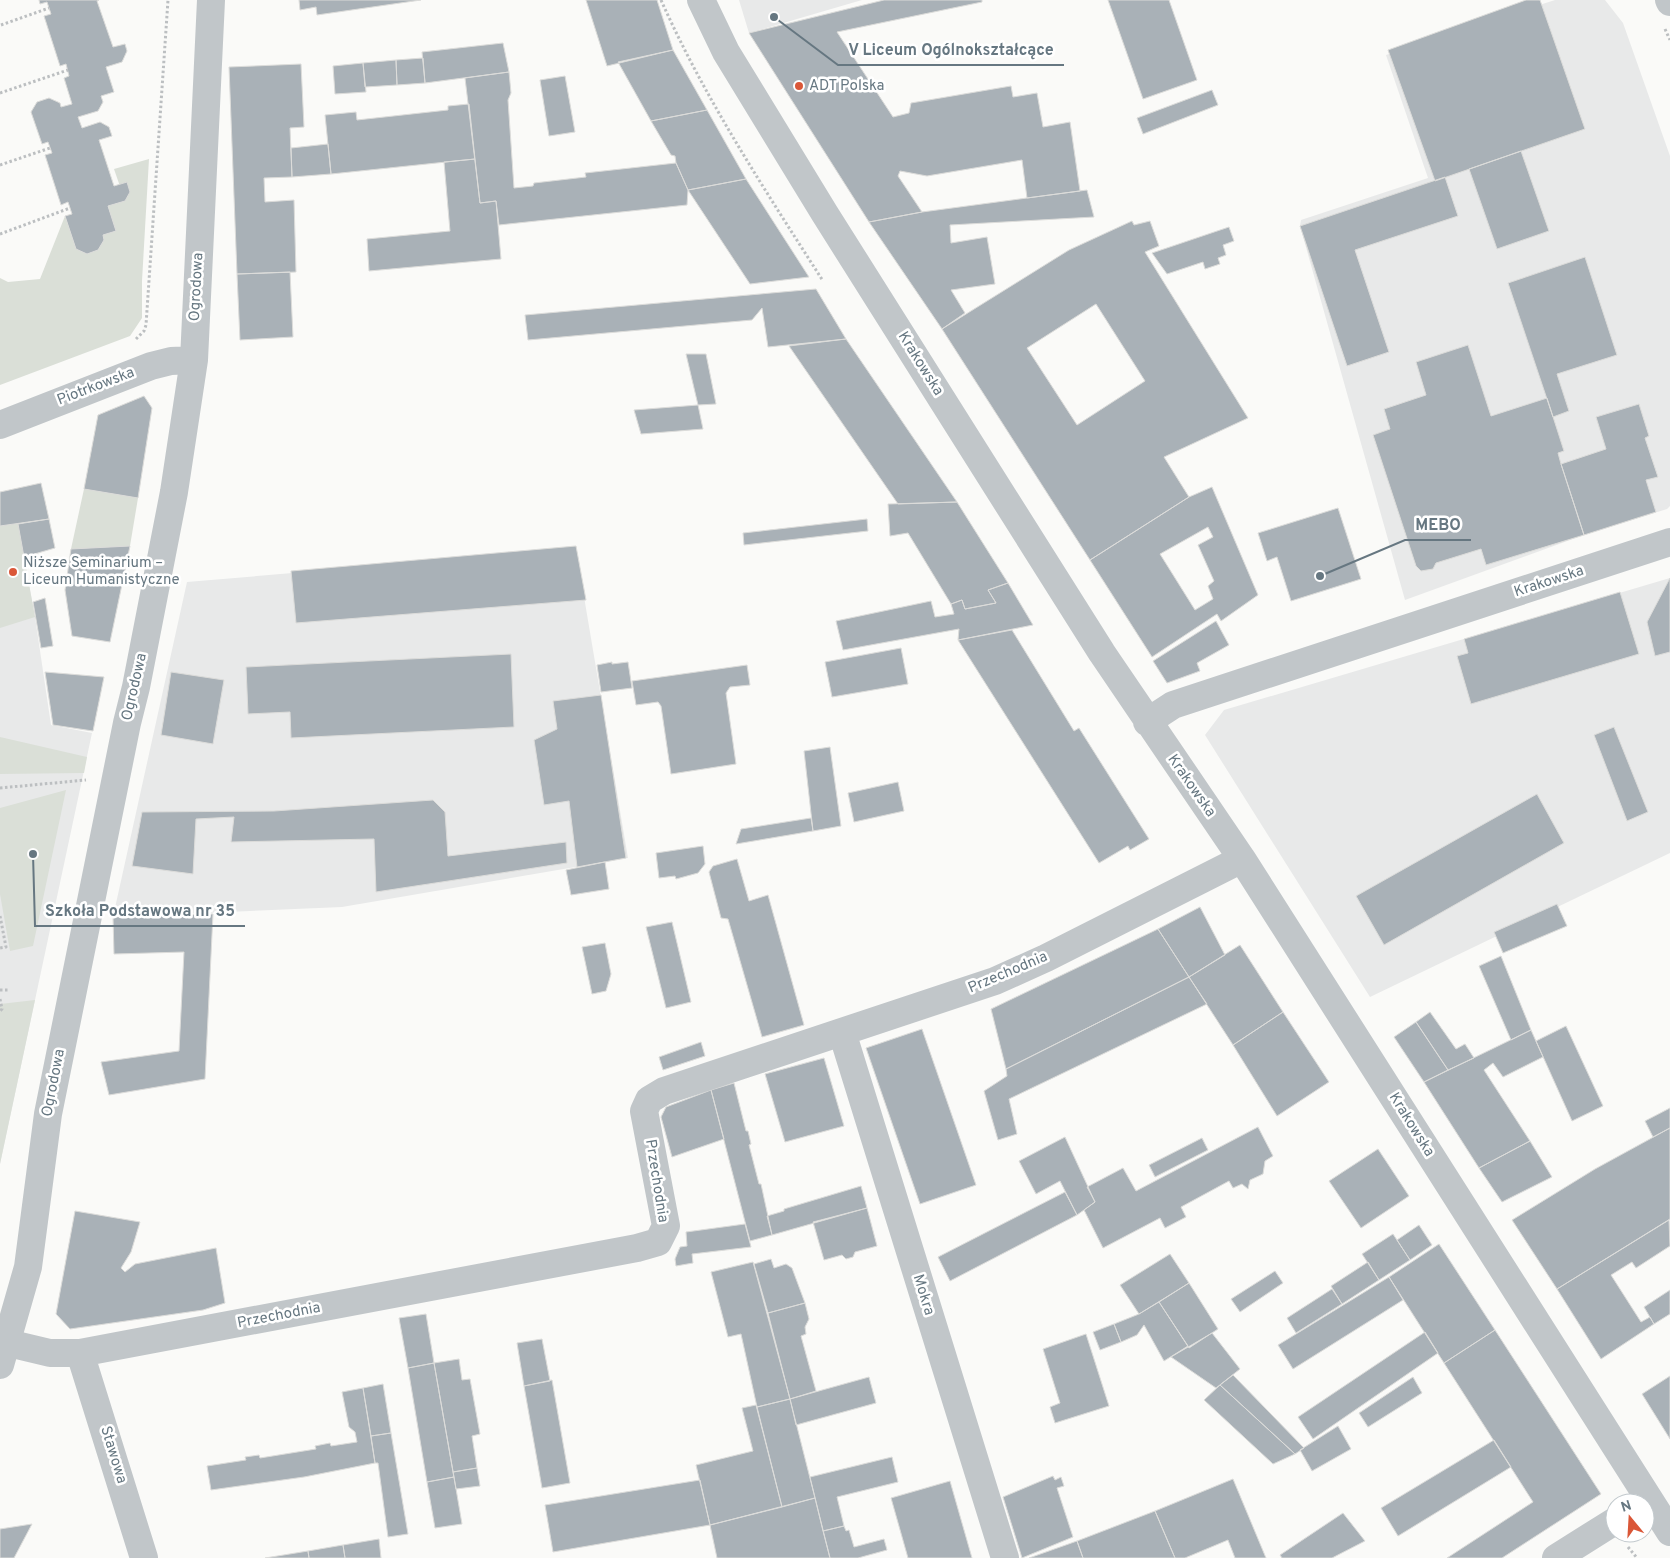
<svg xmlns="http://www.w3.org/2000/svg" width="1670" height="1558" viewBox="0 0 1670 1558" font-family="Overpass,sans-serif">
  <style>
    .built { fill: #e8e9e9 }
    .green { fill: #dadfd7 }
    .building { fill: #a9b1b7; stroke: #dcdcda; fill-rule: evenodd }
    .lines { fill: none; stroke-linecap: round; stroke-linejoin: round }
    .path { stroke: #bcbfc1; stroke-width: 3; stroke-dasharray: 2.5 2.5; stroke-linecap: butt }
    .minor { stroke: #c1c6c9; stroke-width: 28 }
    .poi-dot { fill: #da5738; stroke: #fff; stroke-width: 2 }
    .labels { text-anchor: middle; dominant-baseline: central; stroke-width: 5; stroke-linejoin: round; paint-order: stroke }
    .poi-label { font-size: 15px; fill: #667781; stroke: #fff; text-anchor: start }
    .street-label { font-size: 15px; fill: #667781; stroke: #fff }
    .leader { fill: none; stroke: #667781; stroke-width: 2 }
    .callout-dot { fill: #667781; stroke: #fff; stroke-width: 2 }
    .callout-label { font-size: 16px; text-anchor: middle; font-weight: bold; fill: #667781; stroke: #fff; stroke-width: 5; stroke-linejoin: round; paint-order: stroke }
  </style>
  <rect width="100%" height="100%" fill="#fafaf8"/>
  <path class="built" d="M739 0H862L749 33Z
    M1555 0H1605L1623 23 1670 156V506L1667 509 1584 535 1405 600 1300 226 1301 220 1428 178 1386 55Z
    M18 524 35 617 51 725 92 733 0 1164V526Z
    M576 549 628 858 342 907 113 917 187 582Z
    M1670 578V853L1370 997 1205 735 1224 710Z"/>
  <path class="green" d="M149 159 142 281V318L130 336 0 385V278L8 282 40 279 65 216 76 249 87 254 98 250 104 240 103 235 116 231 108 206 125 201 114 169Z
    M84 489 138 498 130 546 71 549Z
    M13 523 18 524 35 617 0 628V526Z
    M0 737 87 757 84 773 0 774Z
    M66 790 33 946 10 951 0 894V808Z
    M35 1000 0 1164V1004Z"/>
  <path class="building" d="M39 0H99L97 1 113 47 125 44 127 51 122 62 106 67 114 92 101 96 103 102 98 111 78 117 82 128 100 122 109 127 112 136 99 140 114 186 127 182 130 192 125 201 108 206 116 231 103 235 104 240 98 250 87 254 76 249 65 216 72 214 68 202 61 205 45 155 52 153 48 142 42 144 31 112 37 102 49 98 60 103 61 107 72 104 64 78 69 76 66 64 60 66 44 16 51 14 47 2 40 4Z
    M299 0H421L317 15 316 7 300 10Z
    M586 0H657L673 50 607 66Z
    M884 0H982V2L837 32 893 117 909 113 911 103 1011 86 1013 97 1037 93 1043 127 1070 122 1080 191 1027 198 1022 160 927 176 900 171 898 176 922 212 869 222 749 33Z
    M1108 0H1169L1197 80 1143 99Z
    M1526 0H1540L1585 129 1435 181 1388 50Z
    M503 43 509 72 425 83 422 52Z
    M673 50 707 110 651 121 618 62Z
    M423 58 425 83 397 85 396 60Z
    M396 60 397 85 365 87 363 63Z
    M363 63 366 92 335 94 333 66Z
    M301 64 304 127 290 128 292 177 264 178 265 202 294 200 296 272 237 274 229 67Z
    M509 72 511 93 508 100 514 188 533 186 534 183 586 177 585 173 676 163 688 190 687 205 499 225 496 201 480 203 465 78Z
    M565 76 575 132 549 136 540 80Z
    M1212 90 1218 105 1143 134 1137 118Z
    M469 104 475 159 331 174 325 115 356 112 357 120 448 110V106Z
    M707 110 746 179 688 190 676 163 675 156 671 155 651 121Z
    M328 144 331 174 292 177 291 148Z
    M1521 151 1549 231 1497 249 1469 169Z
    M475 159 480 203 496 201 501 259 369 271 367 239 450 231 444 162Z
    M1445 177 1458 216 1355 250 1389 352 1347 366 1300 226Z
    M746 179 809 277 750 284 688 190Z
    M1087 190 1094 217 950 225 951 243 987 237 995 284 951 290 965 313 942 329 869 222 922 212Z
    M1132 221 1134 225 1150 221 1159 246 1145 252 1248 418 1164 457 1189 497 1090 560 942 329 1069 250ZM1096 304 1145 381 1077 425 1027 348Z
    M1229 227 1234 241 1223 245 1226 255 1218 258 1220 264 1205 269 1203 262 1167 274 1152 253Z
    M1585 257 1617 355 1557 374 1569 411 1553 417 1508 283Z
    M290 272 293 337 240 340 237 274Z
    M816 289 846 339 768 347 762 308 752 320 528 340 525 315Z
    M846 339 957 502 898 504 789 346Z
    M1468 345 1491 416 1547 398 1564 451 1558 453 1561 464 1584 535 1486 565 1481 549 1436 563 1433 569 1421 571 1416 566 1373 435 1390 429 1384 409 1426 395 1416 362Z
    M686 354H706L716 404 698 405Z
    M144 396 152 408 138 498 84 489 98 415Z
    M1639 404 1649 436 1645 438 1658 477 1646 480 1656 512 1584 535 1561 464 1606 449 1596 417Z
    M698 405 703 429 641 434 634 410Z
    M41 483 49 519 0 526V492Z
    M1212 487 1258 595 1221 621 1217 614 1152 657 1090 560 1189 497ZM1208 527 1213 537 1198 545 1214 581 1208 586 1213 599 1195 610 1160 554Z
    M957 502 1008 583 988 590 996 603 965 609 962 600 951 604 908 533 890 536 888 504Z
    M1338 508 1361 579 1291 601 1277 557 1267 561 1258 533Z
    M49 519 55 548 24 557 18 524Z
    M867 519 868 531 744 545 743 533Z
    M130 546 110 642 72 636 65 590 71 549Z
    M576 546 586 600 296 623 291 571Z
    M1670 578V652L1655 656 1647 622Z
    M1008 583 1033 625 958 640 959 629 843 650 836 621 931 601 935 617 954 614 951 604 962 600 965 609 996 603 988 590Z
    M1620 592 1639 654 1471 704 1457 656 1468 653 1464 639Z
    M45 598 53 646 41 648 33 602Z
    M1216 621 1229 645 1197 663 1200 671 1167 683 1153 661Z
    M1012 630 1074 731 1079 728 1149 839 1130 850 1128 846 1099 863 958 640Z
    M901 648 908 684 832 697 825 662Z
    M511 654 514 727 291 738 290 712 248 714 246 667Z
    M612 662V664L628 662 632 688 601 692 597 665Z
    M747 665 750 685 730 687 726 693 736 764 671 774 661 706 658 702 636 705 632 681Z
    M45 672 104 677 93 731 53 725Z
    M171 672 224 680 213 744 161 735Z
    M601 695 626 858 577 867 569 801 544 805 534 740 557 729 553 701Z
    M1614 727 1648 812 1627 821 1594 735Z
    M830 747 841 826 813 831 804 751Z
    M898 782 904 811 854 822 848 793Z
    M1537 794 1564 843 1384 945 1356 896Z
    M433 800 445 812 448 856 566 842 567 863 376 892 374 839 231 842 234 817 196 819 193 874 132 866 142 812 274 811Z
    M811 818 813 831 736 844 741 829Z
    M703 846 705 864 698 873 676 879 675 876 659 878 656 853Z
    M737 859 749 901 768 895 804 1025 762 1037 728 919 721 918 709 872 713 866Z
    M605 862 609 889 571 895 566 870Z
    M1557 904 1567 926 1503 953 1494 932Z
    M1200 907 1225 955 1189 977 1158 929Z
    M213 914 205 1079 109 1095 101 1062 179 1051 184 952 114 954 113 917Z
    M672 922 691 1002 666 1008 646 927Z
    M1158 929 1189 977 1006 1069 991 1009Z
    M605 943 611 974 606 991 592 994 582 947Z
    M1240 945 1283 1012 1233 1045 1189 977Z
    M1501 956 1531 1030 1511 1040 1479 966Z
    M1189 977 1207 1004 1009 1099 1017 1134 998 1140 984 1091 1007 1076 1006 1069Z
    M1283 1012 1329 1082 1277 1116 1233 1045Z
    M1430 1012 1456 1049 1465 1044 1474 1058 1448 1070 1416 1022Z
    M1416 1022 1448 1070 1424 1082 1394 1037Z
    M1566 1026 1603 1106 1572 1121 1536 1041Z
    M922 1029 976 1185 920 1204 866 1048Z
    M1531 1030 1543 1057 1503 1077 1493 1063 1484 1070 1530 1141 1479 1168 1424 1082Z
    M701 1042 705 1056 663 1070 659 1057Z
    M824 1058 844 1126 785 1142 765 1074Z
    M734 1083 746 1131H748L751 1144 749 1145 759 1184H761L772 1235 750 1241 711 1090Z
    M711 1090 724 1139 672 1157 661 1117 666 1107Z
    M1670 1108V1128L1653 1137 1645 1121Z
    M1258 1127 1273 1156 1265 1161 1263 1174 1250 1180 1248 1189 1242 1184 1233 1188 1229 1181 1181 1207 1186 1217 1165 1228 1160 1218 1103 1248 1084 1210 1095 1202 1087 1187 1123 1168 1136 1191Z
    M1670 1128V1219L1557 1289 1512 1220 1595 1169Z
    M1065 1137 1095 1202 1077 1215 1060 1181 1036 1194 1019 1161Z
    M1202 1138 1208 1150 1155 1177 1149 1165Z
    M1530 1141 1552 1177 1502 1202 1479 1168Z
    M1378 1149 1409 1196 1361 1228 1329 1181Z
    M861 1186 867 1208 772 1235 767 1216 784 1211V1209Z
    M1065 1192 1077 1215 950 1281 938 1257Z
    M867 1208 877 1246 855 1252 853 1257 846 1259 842 1255 824 1260 813 1222Z
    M75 1211 140 1222 131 1252 121 1268 125 1272 135 1264 216 1248 225 1303 203 1310 70 1329 56 1314Z
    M1669 1220 1670 1246 1636 1268 1632 1262 1611 1275 1641 1322 1650 1317 1654 1324 1601 1359 1557 1289Z
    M745 1224 751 1247 692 1254 693 1263 676 1266 675 1259 680 1247 687 1246 686 1232Z
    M1419 1225 1432 1245 1410 1260 1397 1240Z
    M1393 1234 1410 1260 1379 1280 1362 1254Z
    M1439 1244 1495 1330 1444 1363 1389 1277Z
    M1170 1254 1189 1283 1139 1314 1120 1285Z
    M771 1259 774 1268 786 1264 792 1268 805 1303 768 1313 754 1264Z
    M753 1262 790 1399 757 1407 741 1334 728 1337 711 1272Z
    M1368 1262 1379 1280 1342 1304 1331 1286Z
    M1275 1271 1283 1283 1240 1312 1231 1299Z
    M1389 1277 1403 1300 1293 1369 1278 1345Z
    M1189 1283 1218 1329 1189 1348 1159 1302Z
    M1332 1289 1342 1304 1296 1333 1287 1318Z
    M1670 1290V1314L1654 1324 1644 1307Z
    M1159 1302 1188 1346 1164 1361 1144 1325 1137 1335 1121 1342 1114 1324 1139 1314Z
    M805 1303 809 1319 805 1327 806 1334 801 1336 816 1391 790 1399 768 1313Z
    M426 1314 434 1363 408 1368 399 1318Z
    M1114 1324 1121 1342 1100 1350 1093 1332Z
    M1495 1330 1601 1494 1502 1558H1447L1533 1502 1444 1363Z
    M1425 1332 1438 1353 1313 1439 1298 1417Z
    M1212 1333 1240 1369 1216 1388 1171 1357Z
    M1086 1334 1109 1406 1055 1423 1050 1407 1060 1403 1043 1349Z
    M542 1339 550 1381 524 1386 517 1343Z
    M459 1359 462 1380 470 1379 480 1434 472 1436 477 1468 453 1472 434 1363Z
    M434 1363 454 1477 427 1482 408 1368Z
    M1233 1375 1304 1448 1295 1454 1220 1385Z
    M1670 1376V1439L1642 1394Z
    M869 1377 876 1403 796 1425 790 1399Z
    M1413 1377 1422 1393 1368 1427 1359 1413Z
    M552 1380 570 1483 542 1488 524 1386Z
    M383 1384 391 1433 371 1436 363 1388Z
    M1220 1385 1295 1454 1273 1464 1204 1400Z
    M363 1388 375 1463 304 1477 211 1490 207 1466 246 1460 245 1457 259 1455 260 1458 316 1449 315 1446 330 1443 331 1446 357 1442 355 1432 349 1427 342 1392Z
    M790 1399 815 1498 782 1507 757 1407Z
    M756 1405 782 1507 710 1525 696 1465 753 1451 742 1408Z
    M1338 1426 1351 1449 1312 1471 1300 1450Z
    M391 1433 408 1534 388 1537 378 1463H375L371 1436Z
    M1494 1440 1511 1467 1398 1536 1381 1508Z
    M892 1457 898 1482 837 1497 844 1526 823 1531 810 1477Z
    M477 1468 480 1486 456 1489 453 1472Z
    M1053 1476 1055 1480 1061 1477 1064 1486 1057 1488 1073 1537 1022 1558 1003 1497Z
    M454 1477 462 1524 435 1528 427 1482Z
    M1233 1479 1266 1558H1235L1228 1540 1185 1558H1175L1155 1511Z
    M700 1480 710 1525 553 1552 545 1505Z
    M950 1481 972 1558H908L891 1498Z
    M815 1498 830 1558H717L710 1525Z
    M1155 1511 1175 1558H1083L1077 1541Z
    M1343 1513 1365 1541 1332 1558H1282L1280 1555Z
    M32 1524 14 1558H0V1529Z
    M844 1526 846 1531 849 1530 854 1547 884 1539 887 1550 858 1558H830L823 1531Z
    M379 1539 381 1558H345L343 1545Z
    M1077 1541 1083 1558H1029Z
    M343 1545 345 1558H309L308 1551Z
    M308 1551 309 1558H265Z"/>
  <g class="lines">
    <path class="path" d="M661 0C705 99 765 190 823 281
      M1 25 49 8
      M1665 29 1670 40
      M0 93 68 70
      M0 165 50 148
      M0 234 70 208
      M136 339 144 331 146 325 168 0
      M0 788 86 780
      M0 916 6 947 0 948
      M0 990H9
      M0 999 2 1009 0 1011
      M1628 1547 1637 1558"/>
    <path class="minor" d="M701 0 726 52 825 214 1102 653 1242 859 1670 1532
      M1669 0 1670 2
      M0 425 151 366 171 361 194 360
      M1147 722 1173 705 1670 542
      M842 1032 1005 1558
      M8 1343 50 1353H80L637 1248 658 1242 666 1226 644 1111 649 1100 664 1091 995 981 1046 958 1242 859
      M80 1353 144 1558
      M0 1365 28 1267 48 1114 127 723 136 687 174 492 194 360 211 0
      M1556 1558 1615 1521"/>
  </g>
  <g class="poi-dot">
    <circle cx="799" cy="86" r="5"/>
    <circle cx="13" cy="572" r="5"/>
  </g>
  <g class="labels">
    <g class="poi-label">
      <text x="809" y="86">ADT Polska</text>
      <text x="23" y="563">Niższe Seminarium –<tspan x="23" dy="17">Liceum Humanistyczne</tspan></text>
    </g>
    <g class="street-label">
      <text transform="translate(197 287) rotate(-87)">Ogrodowa</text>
      <text transform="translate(920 364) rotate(58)">Krakowska</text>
      <text transform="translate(96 387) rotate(-21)">Piotrkowska</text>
      <text transform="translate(1549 582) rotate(-18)">Krakowska</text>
      <text transform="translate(135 687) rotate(-77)">Ogrodowa</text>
      <text transform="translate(1191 786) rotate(55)">Krakowska</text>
      <text transform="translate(1008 973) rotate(-23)">Przechodnia</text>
      <text transform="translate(54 1083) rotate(-79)">Ogrodowa</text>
      <text transform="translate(1411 1125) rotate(58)">Krakowska</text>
      <text transform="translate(656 1181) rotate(81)">Przechodnia</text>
      <text transform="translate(923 1295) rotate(73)">Mokra</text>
      <text transform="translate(279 1316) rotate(-11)">Przechodnia</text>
      <text transform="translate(113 1455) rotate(73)">Stawowa</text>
    </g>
  </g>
  <path class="leader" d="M774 17L838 65H1064M1320 576L1405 540H1471M33 854L35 926H245"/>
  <g class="callout-dot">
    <circle cx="774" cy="17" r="5"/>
    <circle cx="1320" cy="576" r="5"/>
    <circle cx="33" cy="854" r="5"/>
  </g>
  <g class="callout-label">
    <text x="951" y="55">V Liceum Ogólnokształcące</text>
    <text x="1438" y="530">MEBO</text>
    <text x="140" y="916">Szkoła Podstawowa nr 35</text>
  </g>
  <g transform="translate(1630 1518) rotate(342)"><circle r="24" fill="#ffffff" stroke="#c2c9cd"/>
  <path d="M0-4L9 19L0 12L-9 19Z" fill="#da5738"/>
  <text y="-8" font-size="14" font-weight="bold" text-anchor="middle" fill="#667781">N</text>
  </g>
</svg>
